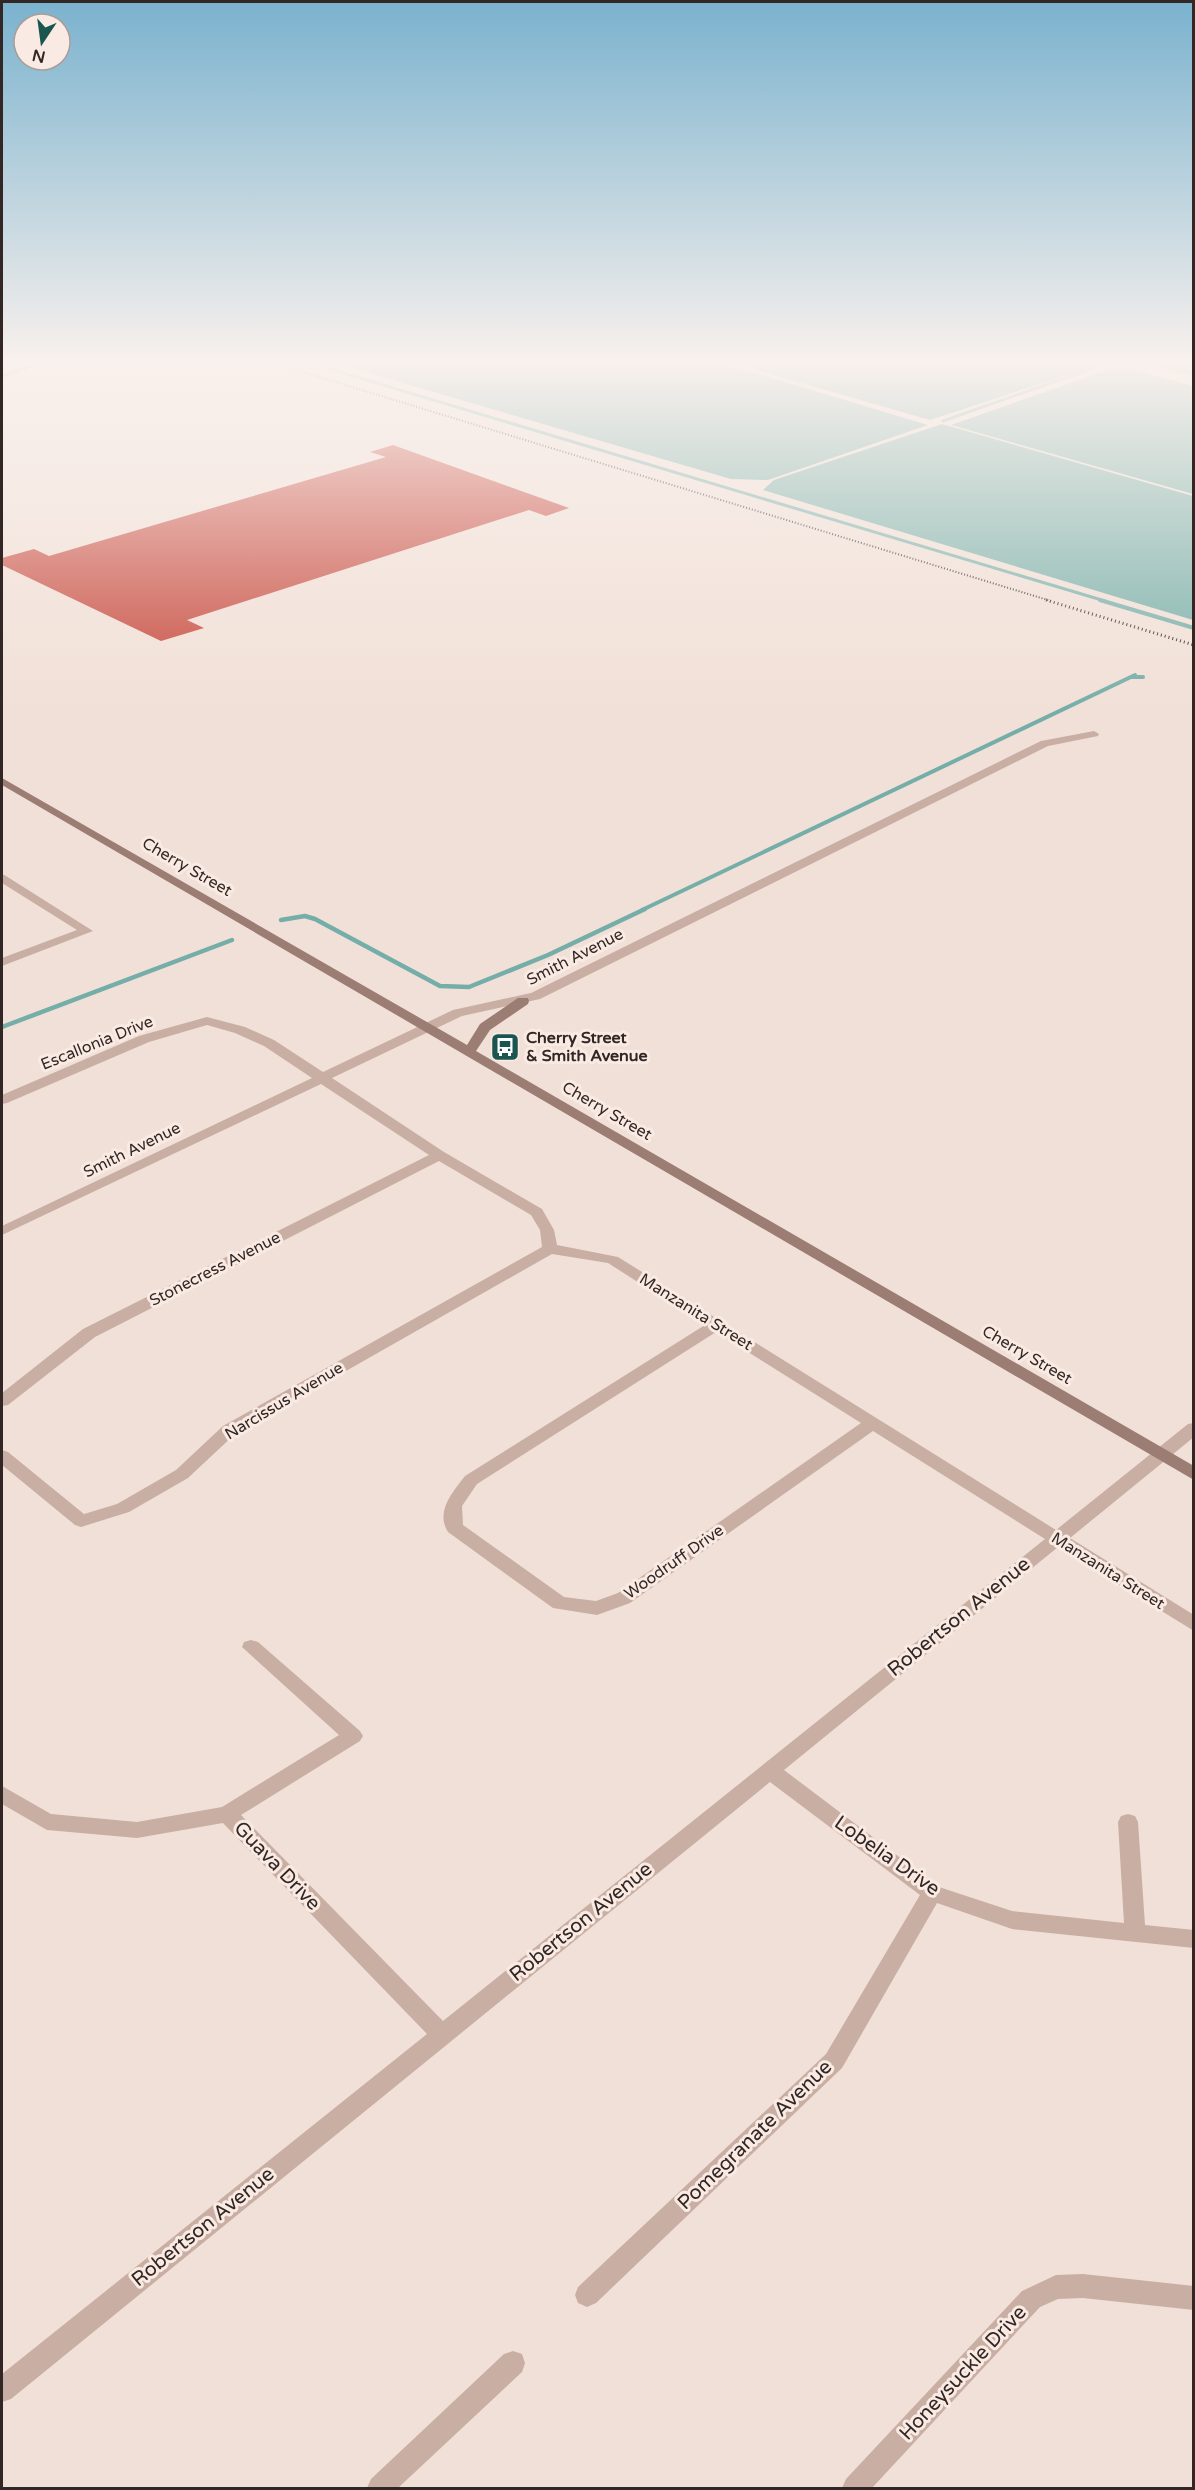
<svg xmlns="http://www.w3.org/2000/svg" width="1195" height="2490" viewBox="0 0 1195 2490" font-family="'Varela Round',sans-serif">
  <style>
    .water { fill: #75aea8 }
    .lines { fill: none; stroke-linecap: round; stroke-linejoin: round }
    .stream-far2 { stroke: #75aea8; stroke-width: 3 }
    .stream-far1 { stroke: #75aea8; stroke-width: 4 }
    .stream { stroke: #75aea8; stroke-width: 4.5 }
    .building { fill: #c74a3e }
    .street { fill: #c9aea3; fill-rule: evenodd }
    .secondary { fill: #9c7d74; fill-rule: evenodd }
    .rail-far1 { stroke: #332725; stroke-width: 2; stroke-dasharray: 1 2; stroke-linecap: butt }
    .rail { stroke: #332725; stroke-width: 3; stroke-dasharray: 1 3; stroke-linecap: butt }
    .labels { text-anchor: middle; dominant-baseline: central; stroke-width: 6; stroke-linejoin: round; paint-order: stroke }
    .street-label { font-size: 16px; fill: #332725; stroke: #f9ebe3 }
    .poi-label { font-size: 16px; font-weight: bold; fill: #332725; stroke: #f9ebe3; text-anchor: start }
    .near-street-label { font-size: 20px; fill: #332725; stroke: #f9ebe3 }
  </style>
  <rect width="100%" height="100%" fill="#f1e0d7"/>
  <path class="water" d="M328 361H715L928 425 768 480 731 479Z
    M725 361H1090L1098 365 930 420Z
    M1143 361H1193V376L1148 364Z
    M1110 369 1132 370 1193 386V494L951 425Z
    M942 424 1193 496V620L763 490 774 480Z"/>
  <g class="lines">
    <path class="stream-far2" d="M303 361 1105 601
      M943 421 1113 361"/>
    <path class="stream-far1" d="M1100 600 1194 628
      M1131 677H1143
      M642 910 1135 675"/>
    <path class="stream" d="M281 920 305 916 315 919 440 986 469 987 548 955 645 909
      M2 1027 232 940"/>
  </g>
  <path class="building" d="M393 445 569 508 546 516 529 510 187 620 204 628 161 641 2 565V558L34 549 49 556 386 457 370 452Z"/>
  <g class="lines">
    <path class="street" d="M1094 731 1099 734 1098 736 1048 746 540 999 462 1016 332 1078 444 1152 542 1209 554 1230 557 1245 618 1257 1056 1530 1188 1424 1194 1423V1437L1070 1538 1194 1615V1631L1058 1547 784 1770 939 1887 1012 1911 1124 1923 1118 1822 1121 1816 1128 1814 1135 1816 1138 1822 1145 1925 1194 1930V1948L1012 1929 937 1903 842 2068 596 2303 587 2307 578 2303 575 2295 578 2287 826 2054 920 1895 770 1782 11 2399 2 2402V2374L427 2034 223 1823 137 1838 47 1830 2 1804V1786L51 1814 137 1822 222 1807 339 1735 242 1647 244 1642 251 1640 258 1642 360 1731 363 1736 360 1741 241 1815 443 2021 1045 1539 873 1431 630 1603 597 1615 553 1608 448 1532C435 1511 453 1492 465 1476L705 1325 608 1263 552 1254 235 1434 188 1478 129 1512 81 1527 75 1525 2 1465V1450L8 1452 84 1514 117 1504 176 1470 223 1426 542 1247 540 1230 531 1215 439 1161 95 1337 8 1405 2 1406V1393L83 1329 429 1155 321 1084 2 1235V1226L312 1078 264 1046 235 1033 207 1025 149 1042 7 1103 2 1104V1095L139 1036 207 1017 245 1027 274 1040 323 1072 453 1010 531 993 1041 741ZM716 1332 861 1423 618 1593 596 1601 564 1597 463 1525 462 1506 477 1484Z
      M2 874 6 876 93 931 2 966V958L77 930 2 883Z
      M1083 2274 1194 2286V2310L1083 2298 1058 2299 1040 2307 872 2488H842L846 2479 1022 2291 1056 2275Z
      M513 2351 522 2354 525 2363 522 2372 398 2488H367L371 2479 504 2354Z"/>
    <path class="secondary" d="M38 361H49L2 378V374Z
      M2 778 467 1045 480 1024 518 998H528L529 1001 528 1004 490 1030 476 1051 1194 1466V1480L2 785Z"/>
    <path class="rail-far1" d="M267 361 1051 601"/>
    <path class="rail" d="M1046 600 1194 645"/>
  </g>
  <linearGradient id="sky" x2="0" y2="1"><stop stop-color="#7ab2ce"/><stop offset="0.51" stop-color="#f9f1ed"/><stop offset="1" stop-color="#f9f1ed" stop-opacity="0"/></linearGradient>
  <rect width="1195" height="710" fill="url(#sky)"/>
  <defs>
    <g id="bus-square" transform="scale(1.5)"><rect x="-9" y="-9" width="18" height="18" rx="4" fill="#1b5550" stroke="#f9ebe3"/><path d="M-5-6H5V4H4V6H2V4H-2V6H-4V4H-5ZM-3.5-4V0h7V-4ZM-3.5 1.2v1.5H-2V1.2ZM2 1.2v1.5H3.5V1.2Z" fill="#fff"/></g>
  </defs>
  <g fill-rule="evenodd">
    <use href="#bus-square" x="505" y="1047"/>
  </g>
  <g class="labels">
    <g class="street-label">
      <text transform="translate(187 867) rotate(30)">Cherry Street</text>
      <text transform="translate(575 957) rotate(-27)">Smith Avenue</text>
      <text transform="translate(97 1043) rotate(-22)">Escallonia Drive</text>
      <text transform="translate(607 1111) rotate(30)">Cherry Street</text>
      <text transform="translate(132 1150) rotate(-26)">Smith Avenue</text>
      <text transform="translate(215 1269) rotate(-27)">Stonecress Avenue</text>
      <text transform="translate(696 1312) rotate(32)">Manzanita Street</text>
      <text transform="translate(1027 1355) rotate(30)">Cherry Street</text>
      <text transform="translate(284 1401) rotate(-31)">Narcissus Avenue</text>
      <text transform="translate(674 1562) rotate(-35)">Woodruff Drive</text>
      <text transform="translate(1108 1571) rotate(32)">Manzanita Street</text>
    </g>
    <g class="poi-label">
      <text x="526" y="1038">Cherry Street<tspan x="526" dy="18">&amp; Smith Avenue</tspan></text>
    </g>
    <g class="near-street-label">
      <text transform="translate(959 1617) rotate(-39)">Robertson Avenue</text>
      <text transform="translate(887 1856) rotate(35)">Lobelia Drive</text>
      <text transform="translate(277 1866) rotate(46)">Guava Drive</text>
      <text transform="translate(581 1922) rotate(-39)">Robertson Avenue</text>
      <text transform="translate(755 2135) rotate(-44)">Pomegranate Avenue</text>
      <text transform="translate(203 2227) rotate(-39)">Robertson Avenue</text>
      <text transform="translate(963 2373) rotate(-47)">Honeysuckle Drive</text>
    </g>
  </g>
  <rect width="1195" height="2490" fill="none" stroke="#332725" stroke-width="6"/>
  <g transform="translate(42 42) rotate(193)"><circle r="28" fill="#f9ebe3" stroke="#aa9d97" stroke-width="1.5"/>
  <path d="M0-4.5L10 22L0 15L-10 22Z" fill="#1b5550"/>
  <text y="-9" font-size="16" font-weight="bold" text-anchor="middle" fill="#332725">N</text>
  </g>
</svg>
